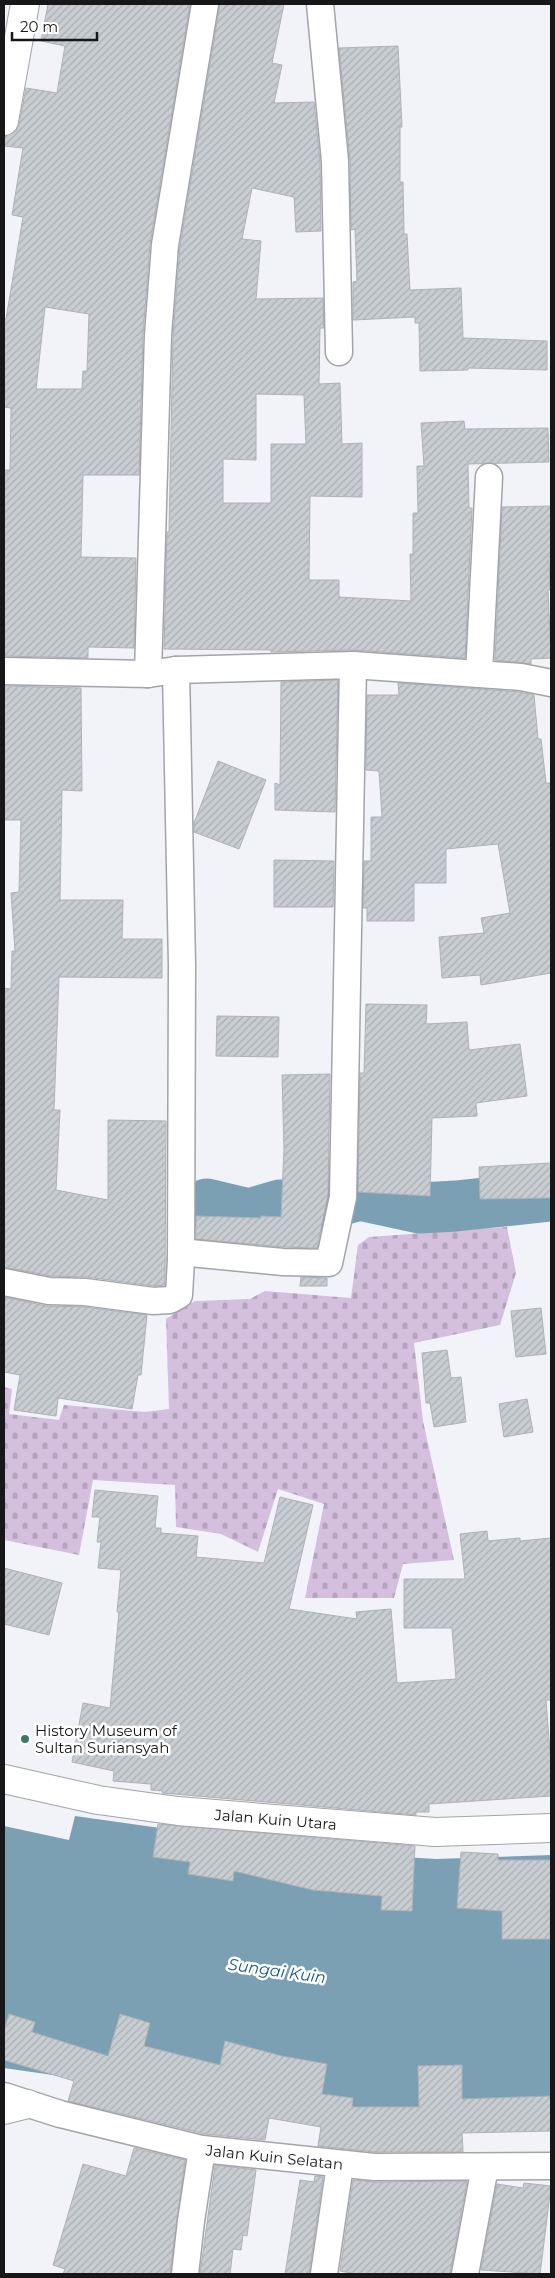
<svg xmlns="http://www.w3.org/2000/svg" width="555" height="2278" viewBox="0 0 555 2278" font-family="Montserrat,sans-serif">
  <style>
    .cemetery { fill: url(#cemetery-stones) }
    .water { fill: #7ba0b4 }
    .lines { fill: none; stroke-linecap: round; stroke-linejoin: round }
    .river { stroke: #7ba0b4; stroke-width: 51 }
    .building { fill: url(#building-hatch); stroke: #aeb2b7; fill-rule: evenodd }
    .street-casing { stroke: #a2a4aa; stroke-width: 29 }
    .secondary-casing { stroke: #a2a4aa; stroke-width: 30 }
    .primary-casing { stroke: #a2a4aa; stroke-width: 30 }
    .street { stroke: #fff; stroke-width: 26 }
    .secondary { stroke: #fff; stroke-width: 28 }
    .primary { stroke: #fff; stroke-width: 28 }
    .poi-dot { fill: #3c7964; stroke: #fff; stroke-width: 2 }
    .labels { text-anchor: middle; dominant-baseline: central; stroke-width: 5; stroke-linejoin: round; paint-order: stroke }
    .poi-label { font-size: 15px; fill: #171719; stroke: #fff; text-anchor: start }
    .street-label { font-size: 15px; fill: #171719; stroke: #fff }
    .water-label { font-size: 16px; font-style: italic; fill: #175a77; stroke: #fff }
  </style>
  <defs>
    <pattern id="cemetery-stones" width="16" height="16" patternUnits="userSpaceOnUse" patternTransform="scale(1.25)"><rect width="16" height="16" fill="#d4bfde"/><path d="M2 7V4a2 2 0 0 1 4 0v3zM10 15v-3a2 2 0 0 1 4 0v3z" fill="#b5a3be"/></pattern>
    <pattern id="building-hatch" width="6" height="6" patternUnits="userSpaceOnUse" patternTransform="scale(1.25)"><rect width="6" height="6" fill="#c8cdd2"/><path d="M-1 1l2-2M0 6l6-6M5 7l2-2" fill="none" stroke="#abafb4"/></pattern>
  </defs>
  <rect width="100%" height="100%" fill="#f1f3f9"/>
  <path class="cemetery" d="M507 1227 516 1273 500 1325 414 1343 423 1421 454 1560 403 1564 394 1598H305L324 1504 278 1489 258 1552 221 1534 176 1527 175 1485 93 1480 79 1555 4 1540V1387L12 1389 9 1414 59 1420 64 1405 145 1412 169 1409 166 1319 195 1301 250 1299 265 1291 351 1298 358 1245 369 1237Z"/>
  <path class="water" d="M75 1816 337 1853 436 1859 551 1855V2130L192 2095 4 2068V1826L69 1840Z"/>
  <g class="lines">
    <path class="river" d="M207 1204 249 1214 280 1205 326 1204 360 1195 420 1208 456 1206 551 1196"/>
  </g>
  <path class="building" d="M48 4H190L150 244 143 334 139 475H83L81 557 136 558 134 648 88 647V658L4 656V470H10L11 408 4 407V318L6 319 23 217 12 215 23 148 4 146V136L16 131 19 124 26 88 57 93 65 46 41 41ZM45 307 89 314 87 371H83L82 389H36Z
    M220 4H284L272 63 282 65 274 103 314 102 320 162 321 231 296 232 294 197 252 188 242 239 261 241 256 299 323 298 324 328H320L319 384 340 383 342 444 362 443V497L310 496 309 580H339V597L411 601 410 554H413V513H418L417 466H424L421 423 464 421 465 429 548 428 549 462 468 464 469 508H472L465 658 354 650 271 652V650L164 649 167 532H169L173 336 180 247ZM256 394 304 395 306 444H271V503H223V459L256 460Z
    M398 46 402 127H400V182H403L404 234H407L410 290 461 288 463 338 547 341V370L468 368V370L420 371 419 323H415V317L353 320V282L357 281 355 229 351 230 350 160 339 48Z
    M551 506V557L549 556 550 590H548L551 658 531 659V664L495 660 502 507Z
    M338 680 335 812 275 810V783L280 785 281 682Z
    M398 683 519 692 534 695 538 739H541L546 783H550L551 798V973L481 985 480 975 442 978 439 937 484 933 481 918 510 913 498 844 446 849V883H414V921H367V908H363L364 861H371V817H382L379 771 366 770 367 695H399Z
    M4 686 81 688 82 791 62 790 60 900H123L122 939H162V978L59 977 54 1110H60L56 1190 108 1200V1120L166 1121 165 1285 154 1286 87 1277 51 1276 4 1267V988L11 989 12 951H15L11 893 19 892 21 820H4Z
    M218 761 266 780 239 849 194 832V823Z
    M274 860 334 861 333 907H274Z
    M366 1004 427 1005 426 1024 467 1022 469 1050 520 1044 527 1096 476 1103 477 1116 432 1118 430 1196 358 1192 360 1073H364Z
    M217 1016 279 1017 278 1057 216 1056Z
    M330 1074 328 1195 317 1248 284 1247 196 1239V1216L261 1218V1216L281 1217 284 1149 282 1075Z
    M551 1163V1198L480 1199 479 1167Z
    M301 1277 327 1278V1286H300Z
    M4 1297 46 1306 84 1307 147 1315 141 1375H138L132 1409 58 1398 56 1416 14 1410 20 1375 4 1372Z
    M541 1308 546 1354 516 1357 511 1311Z
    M447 1350 451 1378 461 1377 466 1422 434 1427 430 1403H426L422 1353Z
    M527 1399 533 1432 504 1437 499 1404Z
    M95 1490 158 1496 155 1528H161V1533L198 1536 196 1557 264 1563 280 1497 313 1505 289 1609 357 1619 356 1612 391 1609 397 1683 456 1679 452 1628H404V1579H465L460 1534 487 1531 488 1541 520 1538V1541L551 1538V1700H546L551 1765V1796L429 1804V1812H416V1815L162 1793 163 1791 151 1790V1784L113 1781 114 1771 72 1762 83 1703 110 1708 119 1612H117L121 1570 98 1568 101 1542H97L100 1517H92Z
    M4 1568 62 1583 49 1635 4 1624Z
    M158 1824 415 1846 412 1911 381 1910 382 1896 313 1890 234 1871 233 1881 188 1874 190 1862 153 1857Z
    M461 1852 498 1854V1860H551L550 1939H502V1911L457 1908Z
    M9 2014 35 2022 32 2032 108 2056 120 2014 150 2023 144 2046 220 2065 225 2041 282 2056 327 2064 322 2094 353 2098 352 2107H419L418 2066 462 2065V2099L551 2096V2131L462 2133 463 2152H375L318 2146 321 2127 269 2118 265 2140 205 2134 68 2101 74 2081 4 2060V2030Z
    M134 2148 185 2160 170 2274H63L65 2269 53 2265 83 2164 126 2176Z
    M215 2165 256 2170 247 2236 243 2235 241 2250 233 2249 230 2274H200Z
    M315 2176 323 2177 309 2274H285L300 2180 314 2182Z
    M353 2180 374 2182 467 2181 450 2274H356L340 2271Z
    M524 2183 551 2186 540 2274 481 2270 497 2184 523 2188Z"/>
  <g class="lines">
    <g class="street-casing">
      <g id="street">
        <path d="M320 4 335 161 339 352"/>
        <path d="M176 670 182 965 181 1259"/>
        <path d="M4 671 148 674 176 670 353 665 521 677 551 683"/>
        <path d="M148 674 158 335 165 245 205 4"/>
        <path d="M479 674 489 477"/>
        <path d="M4 1282 49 1291 85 1292 153 1301 170 1300 179 1295 181 1259 184 1256 190 1253 283 1262 329 1263 343 1197 353 665"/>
        <path id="s1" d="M4 2096 60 2114 202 2149 374 2167 551 2166"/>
        <path d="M185 2274 191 2221 202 2149"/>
        <path d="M324 2274 340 2165"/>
        <path d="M465 2274 485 2167"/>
      </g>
    </g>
    <g class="secondary-casing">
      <g id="secondary">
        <path id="s2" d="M4 1779 98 1800 178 1811 435 1832 551 1828"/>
      </g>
    </g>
    <g class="primary-casing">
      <path id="primary" d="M4 121 25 4
        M4 2110 28 2104"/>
    </g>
    <use href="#street" class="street"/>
    <use href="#secondary" class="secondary"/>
    <use href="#primary" class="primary"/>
  </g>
  <circle class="poi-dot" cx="25" cy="1739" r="5"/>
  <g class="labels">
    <g class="poi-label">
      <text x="35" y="1730">History Museum of<tspan x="35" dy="17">Sultan Suriansyah</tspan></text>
    </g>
    <g class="street-label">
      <text stroke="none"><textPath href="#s2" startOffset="275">Jalan Kuin Utara</textPath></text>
      <text stroke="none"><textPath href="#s1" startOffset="278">Jalan Kuin Selatan</textPath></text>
    </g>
    <g class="water-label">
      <text transform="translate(277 1971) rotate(8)">Sungai Kuin</text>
    </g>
  </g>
  <rect width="555" height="2278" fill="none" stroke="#171719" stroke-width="10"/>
  <path d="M12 32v8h85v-8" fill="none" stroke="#171719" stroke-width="2.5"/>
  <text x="20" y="32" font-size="15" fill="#171719" stroke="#ffffff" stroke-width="4" paint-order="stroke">20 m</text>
</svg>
